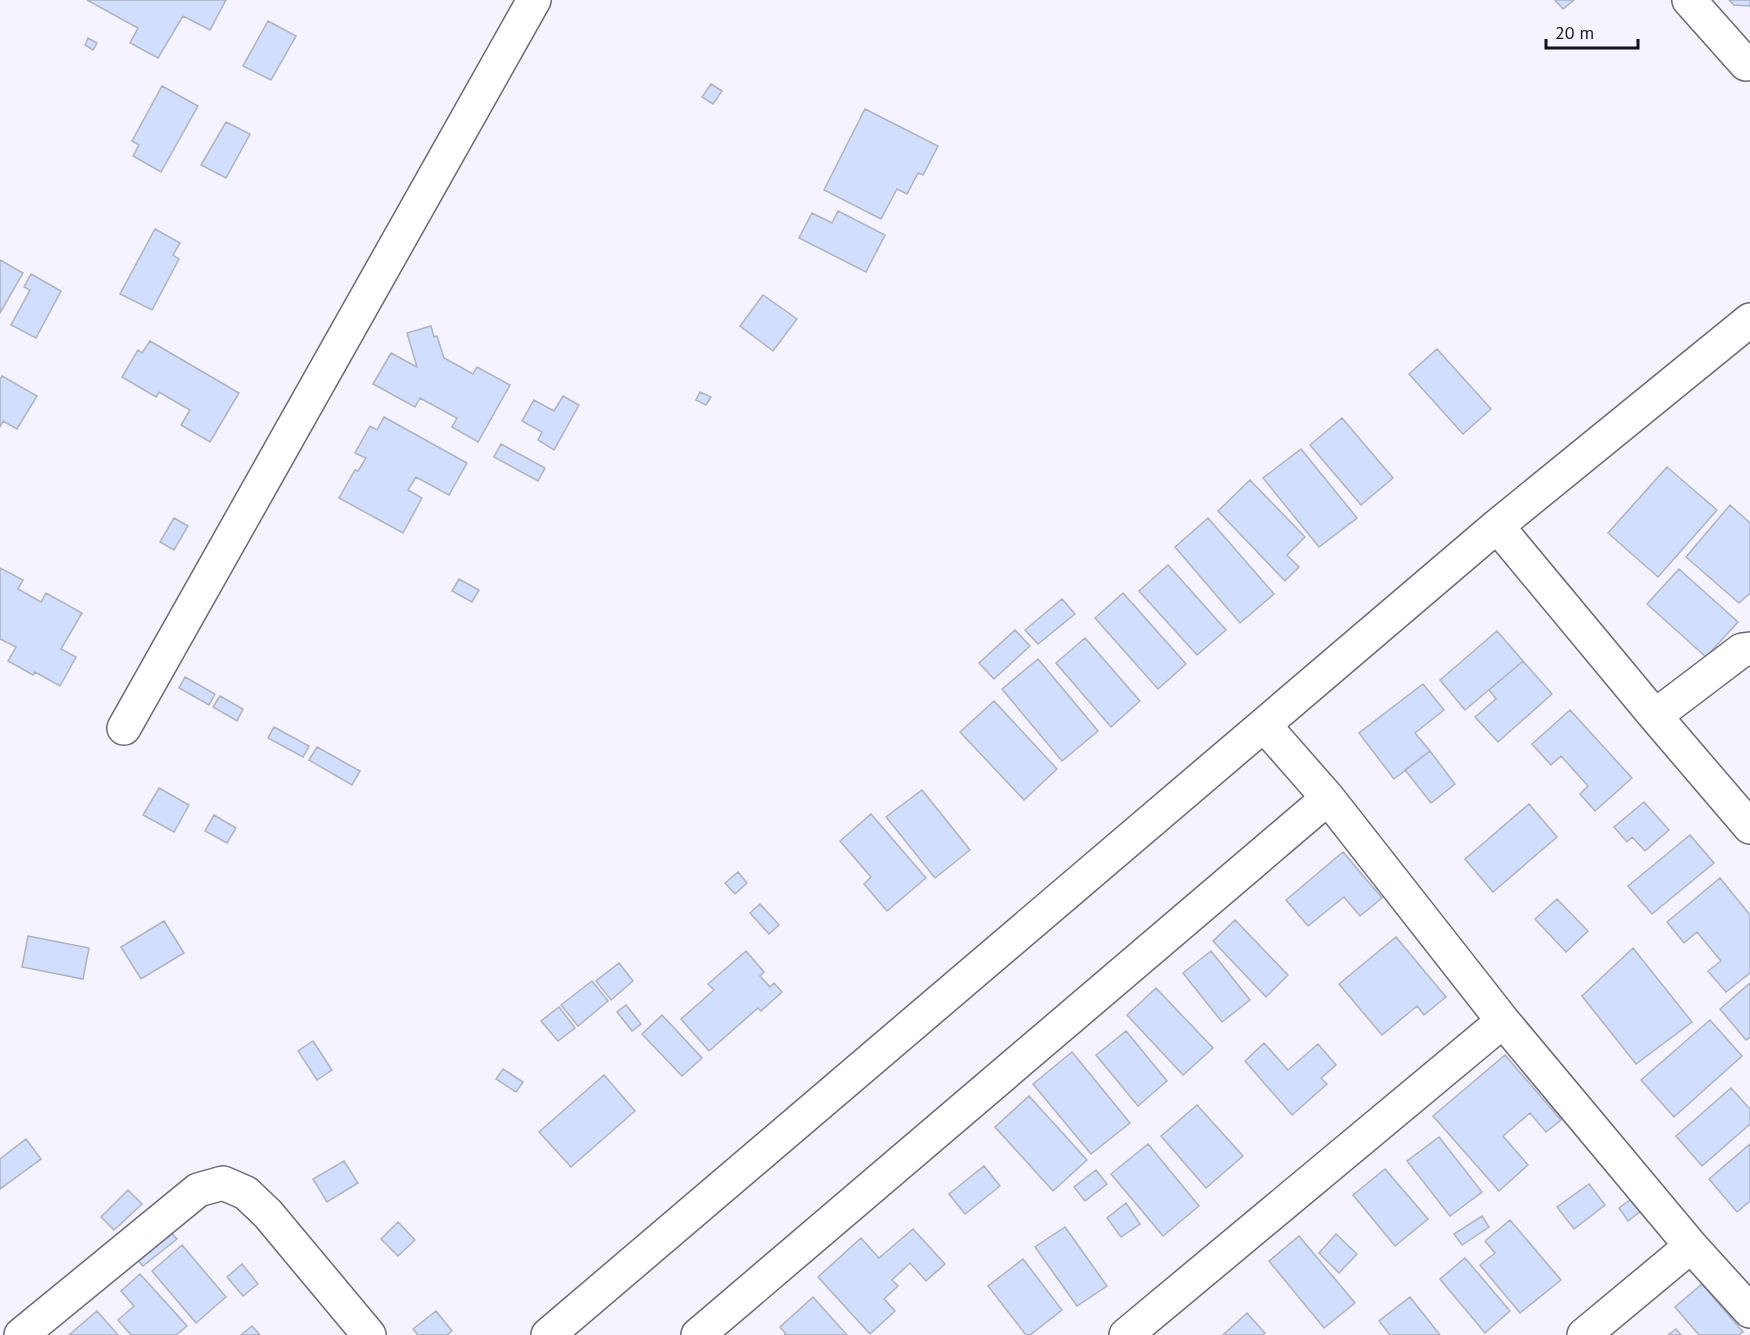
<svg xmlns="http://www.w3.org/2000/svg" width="1750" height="1335" viewBox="0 0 1750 1335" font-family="'PT Sans',sans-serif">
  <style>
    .building { fill: #d1defd; stroke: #adb3c0; stroke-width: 1.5 }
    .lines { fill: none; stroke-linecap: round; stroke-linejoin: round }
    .minor-casing { stroke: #6a6875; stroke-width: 36 }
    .minor { stroke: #fff; stroke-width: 33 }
  </style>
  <rect width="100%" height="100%" fill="#f4f3ff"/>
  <path class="building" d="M87 0H226L210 30 183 16 158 58 130 43 138 28Z
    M1555 0H1574L1563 9Z
    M1729 0H1750V6L1734 5Z
    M268 21 296 36 271 80 243 66Z
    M88 38 97 43 93 50 85 45Z
    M711 84 722 91 713 104 702 97Z
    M162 86 198 106 161 172 133 156 139 145 132 141Z
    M865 109 938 146 923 175 918 173 907 194 897 189 881 219 824 190Z
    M226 122 250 134 226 178 201 165Z
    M838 211 885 235 866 272 799 238 812 213 832 223Z
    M155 229 180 243 173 255 179 259 152 310 120 294Z
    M0 260 23 273 0 313Z
    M31 274 61 291 36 338 11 325 30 290 24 287Z
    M763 295 797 319 773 351 740 326Z
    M431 326 434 337 437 336 444 358 473 374 477 367 510 385 478 442 452 427 457 418 420 398 415 407 373 384 391 353 417 367 407 333Z
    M150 341 239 393 210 442 181 425 190 410 159 392 156 397 122 377 138 350 142 353Z
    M1437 349 1491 409 1463 434 1409 374Z
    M2 376 37 396 17 429 3 421 0 427V379Z
    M700 392 711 397 706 405 696 400Z
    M563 396 579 405 554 450 538 440 542 432 522 421 534 400 554 411Z
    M384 417 467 463 449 495 416 477 408 490 422 498 403 533 339 498 355 470 358 471 366 458 355 453 370 426 377 430Z
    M1342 418 1393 478 1361 505 1310 445Z
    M501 444 545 468 538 481 494 457Z
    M1301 449 1357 518 1319 547 1263 478Z
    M1667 467 1717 510 1658 577 1608 533Z
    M1250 480 1305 537 1287 555 1299 567 1285 581 1218 511Z
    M1730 505 1750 523V593L1739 603 1686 557Z
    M174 518 188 526 174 550 160 542Z
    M1208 518 1274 594 1240 623 1175 547Z
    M1168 565 1226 630 1197 655 1139 591Z
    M0 568 23 580 18 589 41 602 46 593 82 613 61 649 76 657 60 686 35 672 33 675 8 661 16 647 0 639Z
    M1679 569 1738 622 1706 657 1647 604Z
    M459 579 479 590 472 602 452 591Z
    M1123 593 1186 664 1158 689 1095 618Z
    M1062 599 1075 614 1038 644 1025 630Z
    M1015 630 1030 646 994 679 979 663Z
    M1497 631 1523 661 1465 710 1440 680Z
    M1085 638 1140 701 1111 727 1056 663Z
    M1038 659 1098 731 1062 761 1002 689Z
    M1523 661 1552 694 1498 742 1475 717 1496 699 1489 690Z
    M185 677 215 694 209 705 179 688Z
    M1423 684 1444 710 1415 733 1430 751 1394 779 1359 733Z
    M220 696 243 709 237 721 213 707Z
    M994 701 1057 769 1024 800 960 732Z
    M1570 710 1632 778 1595 811 1580 794 1588 786 1561 756 1551 765 1532 744Z
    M274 727 309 746 303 757 268 738Z
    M317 747 360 771 352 785 309 760Z
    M1430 751 1455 784 1431 803 1405 770Z
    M159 788 189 805 174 832 143 815Z
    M922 790 970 850 935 878 886 817Z
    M1644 802 1669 830 1645 851 1632 837 1627 842 1614 827Z
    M1529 804 1557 837 1493 892 1465 859Z
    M871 814 926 878 887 911 864 884 871 877 840 841Z
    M214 815 236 828 227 843 205 831Z
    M1690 835 1714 863 1652 914 1628 886Z
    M1343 852 1382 898 1360 916 1344 897 1308 926 1286 900Z
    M738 872 747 883 735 894 725 883Z
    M1720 878 1750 915V973L1726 992 1708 971 1721 961 1697 932 1684 943 1667 922Z
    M1557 899 1588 931 1566 952 1535 919Z
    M760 904 779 925 769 934 750 913Z
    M1235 920 1288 975 1266 997 1213 941Z
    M164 921 184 953 141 979 121 947Z
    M28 936 89 948 83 979 22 967Z
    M1396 937 1446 997 1424 1015 1417 1006 1382 1035 1339 984Z
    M1633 948 1692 1022 1636 1064 1582 996Z
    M746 951 764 972 760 976 770 987 774 983 782 992 761 1011 758 1008 709 1051 681 1019 714 990 708 984Z
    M1211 951 1250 1000 1222 1022 1183 973Z
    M619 963 633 981 611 1000 596 981Z
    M592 981 608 1001 578 1026 561 1005Z
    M1750 983V1037L1746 1040 1720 1009Z
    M1156 988 1213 1048 1183 1075 1127 1015Z
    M626 1005 641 1024 632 1031 617 1012Z
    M559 1007 575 1028 558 1041 541 1021Z
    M662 1015 702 1058 682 1076 642 1034Z
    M1710 1020 1742 1056 1674 1117 1641 1080Z
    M1126 1031 1167 1081 1138 1106 1096 1055Z
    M313 1041 332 1070 317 1080 298 1051Z
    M1264 1043 1288 1070 1318 1044 1336 1065 1321 1078 1327 1084 1292 1115 1245 1061Z
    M1072 1052 1130 1123 1091 1154 1033 1084Z
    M1505 1055 1561 1120 1546 1132 1530 1113 1503 1136 1528 1165 1499 1191 1433 1116Z
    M503 1069 523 1082 516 1092 496 1079Z
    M604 1075 635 1111 571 1167 539 1132Z
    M1731 1088 1750 1109V1124L1702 1166 1676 1136Z
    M1029 1096 1087 1160 1053 1191 995 1127Z
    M1197 1105 1243 1156 1206 1188 1161 1136Z
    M1439 1137 1482 1192 1450 1216 1407 1161Z
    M26 1139 41 1159 0 1189V1159Z
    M1148 1144 1199 1206 1163 1236 1111 1174Z
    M1750 1144V1201L1737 1212 1709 1179Z
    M344 1161 358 1183 327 1202 313 1179Z
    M984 1166 1000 1186 965 1214 949 1194Z
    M1385 1169 1428 1219 1395 1246 1353 1195Z
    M1096 1170 1107 1184 1085 1201 1074 1187Z
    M1589 1184 1605 1205 1574 1229 1557 1207Z
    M128 1190 142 1204 114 1230 101 1217Z
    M1637 1195 1646 1207 1628 1221 1619 1208Z
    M1126 1203 1140 1224 1121 1237 1107 1218Z
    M1482 1216 1489 1227 1462 1245 1454 1234Z
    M1510 1220 1561 1280 1520 1313 1480 1265 1495 1253 1485 1241Z
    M398 1222 415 1240 398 1256 381 1239Z
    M166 1227 177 1239 143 1266 132 1254Z
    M1065 1227 1107 1286 1077 1306 1035 1247Z
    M913 1229 945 1264 926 1281 910 1263 892 1280 898 1286 884 1299 895 1311 870 1334 818 1277 861 1238 879 1258Z
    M1336 1234 1357 1254 1339 1273 1319 1253Z
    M1299 1236 1355 1303 1324 1328 1269 1261Z
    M182 1245 226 1297 196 1323 152 1271Z
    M1465 1258 1510 1311 1485 1333 1440 1279Z
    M1023 1259 1062 1310 1030 1335H1026L988 1286Z
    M242 1264 258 1284 243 1296 227 1277Z
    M140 1274 187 1326 176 1335H131L118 1320 134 1306 121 1291Z
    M1702 1284 1743 1332 1739 1335H1699L1675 1307Z
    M813 1297 847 1335H784L786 1334 780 1327Z
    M1410 1297 1440 1335H1390L1379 1321Z
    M97 1311 118 1335H69Z
    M436 1311 452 1331 447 1335H418L413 1329Z
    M1247 1313 1265 1333 1262 1335H1223Z
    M252 1326 260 1335H241Z
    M1676 1329 1681 1335H1668Z"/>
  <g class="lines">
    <g class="minor-casing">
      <path id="minor" d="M1689 0 1746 64 1750 60
        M1497 526 1655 716 1750 827
        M1655 716 1742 650 1750 649
        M1264 725 1328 798 1503 1021 1691 1246 1750 1311
        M124 728 534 0
        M21 1335 198 1190 223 1183 246 1193 268 1214 369 1335
        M548 1335 1497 526 1750 320
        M698 1335 1328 798
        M1126 1335 1503 1021
        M1584 1335 1691 1246"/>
    </g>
    <use href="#minor" class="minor"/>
  </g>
  <path d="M1546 39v9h92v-9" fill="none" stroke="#141418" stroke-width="3"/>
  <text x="1555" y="39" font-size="18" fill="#141418" stroke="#f4f3ff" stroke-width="4.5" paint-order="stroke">20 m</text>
</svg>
